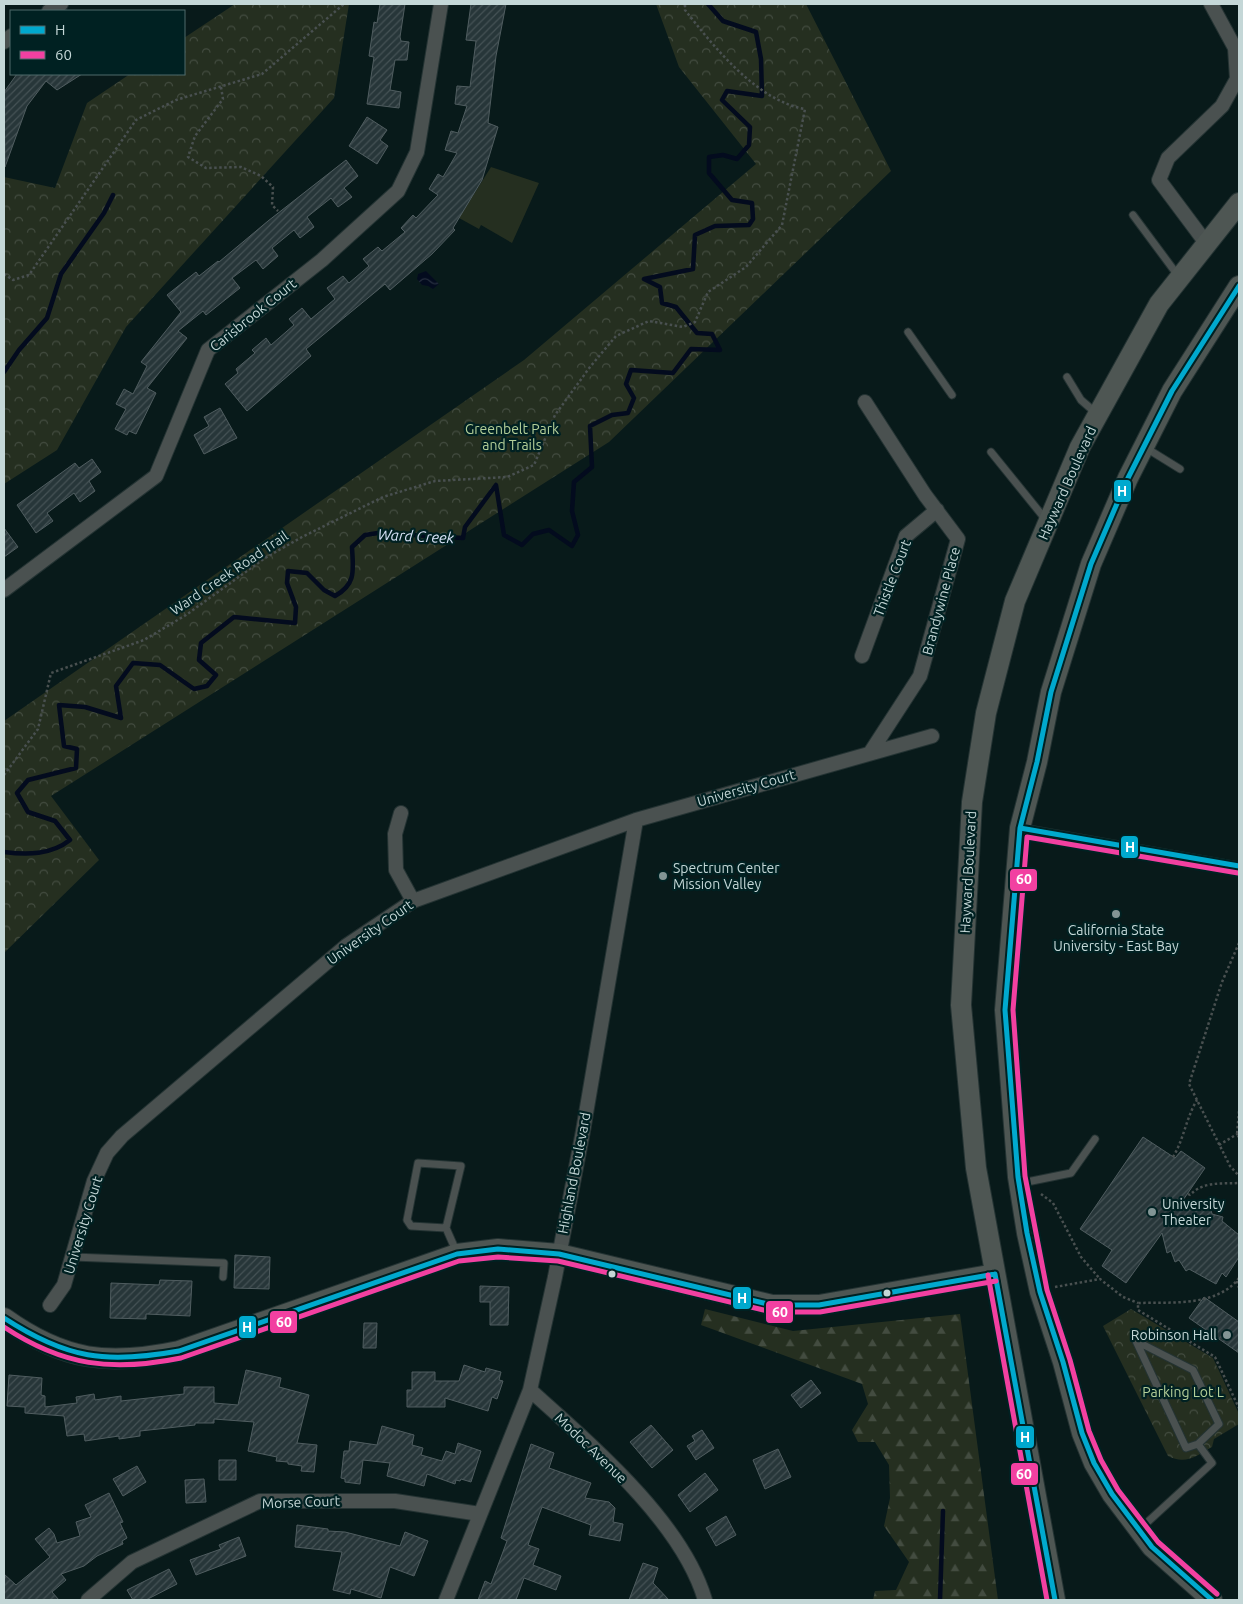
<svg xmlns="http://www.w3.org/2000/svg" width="1243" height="1604" viewBox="0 0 1243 1604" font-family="Ubuntu,sans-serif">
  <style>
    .forest { fill: url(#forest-firs) }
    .park { fill: url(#park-crowns) }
    .garden { fill: #252f20 }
    .water { fill: url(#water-waves) }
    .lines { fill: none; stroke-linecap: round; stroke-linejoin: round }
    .stream { stroke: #030b1e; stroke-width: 4.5 }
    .building { fill: url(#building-hatch); stroke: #505d60 }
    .lane-casing { stroke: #243333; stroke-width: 9 }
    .street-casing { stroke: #243333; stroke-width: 16 }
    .secondary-casing { stroke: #243333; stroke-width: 22 }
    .path { stroke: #495050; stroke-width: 2.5; stroke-dasharray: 2.5 2.5; stroke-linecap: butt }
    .lane { stroke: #4a5150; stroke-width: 7 }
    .street { stroke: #4a5150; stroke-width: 14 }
    .secondary { stroke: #4e5653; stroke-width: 20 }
    .bus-1-casing { stroke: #002122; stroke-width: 9 }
    .bus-2-casing { stroke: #002122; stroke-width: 9 }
    .bus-1 { stroke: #00a9ce; stroke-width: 5 }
    .bus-2 { stroke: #f240a1; stroke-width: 5 }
    .poi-dot { fill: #829595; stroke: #002122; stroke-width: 2 }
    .bus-dot { fill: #c4d7d7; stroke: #002122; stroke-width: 2 }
    .labels { text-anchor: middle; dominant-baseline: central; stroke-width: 4.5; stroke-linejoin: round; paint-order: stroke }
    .street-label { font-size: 14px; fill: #c4d7d7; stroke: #002122 }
    .park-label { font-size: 14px; fill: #b4cf99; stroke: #002122 }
    .poi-label { font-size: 14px; fill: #c4d7d7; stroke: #002122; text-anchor: start }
    .water-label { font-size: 15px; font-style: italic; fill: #d7e2f7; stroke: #002122 }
    .line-badge { stroke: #002122; stroke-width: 2 }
    .badge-label { font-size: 14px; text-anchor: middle; font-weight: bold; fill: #fff }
  </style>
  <defs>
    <pattern id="forest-firs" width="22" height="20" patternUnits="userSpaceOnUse" patternTransform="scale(1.25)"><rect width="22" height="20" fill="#252f20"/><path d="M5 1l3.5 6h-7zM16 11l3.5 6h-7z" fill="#434c40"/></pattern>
    <pattern id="park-crowns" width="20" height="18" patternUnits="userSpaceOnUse" patternTransform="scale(1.25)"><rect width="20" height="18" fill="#252f20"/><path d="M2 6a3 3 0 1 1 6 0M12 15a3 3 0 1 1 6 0" fill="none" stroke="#434c40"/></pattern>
    <pattern id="water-waves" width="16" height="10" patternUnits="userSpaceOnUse" patternTransform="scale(1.25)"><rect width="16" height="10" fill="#030b1e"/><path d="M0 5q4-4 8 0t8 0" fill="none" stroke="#262e3e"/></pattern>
    <pattern id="building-hatch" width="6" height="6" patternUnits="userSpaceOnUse" patternTransform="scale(1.25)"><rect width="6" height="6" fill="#273639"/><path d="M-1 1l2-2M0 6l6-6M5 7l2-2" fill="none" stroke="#455255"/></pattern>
  </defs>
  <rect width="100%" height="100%" fill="#081a1a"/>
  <path class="forest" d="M705 1309 793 1331 960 1314 998 1600H873L875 1591 896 1590 909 1562 884 1526 890 1498 889 1465 875 1442H858L852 1430 868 1404 862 1384 701 1325Z"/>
  <path class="park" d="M235 4H349L334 98 126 327 57 450 4 484V177L55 188 87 103 130 74H184V38Z
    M656 4H806L891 171 609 442 51 796 99 860 4 953V721L524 360 756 164 679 67Z
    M1131 1309 1213 1358 1239 1414V1424L1214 1439 1212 1447C1197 1456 1185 1465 1168 1456L1103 1326Z"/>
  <path class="garden" d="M491 167 539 183 512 243 481 225 479 229 459 218Z"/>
  <path class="water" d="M426 271 439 284 433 289 428 286 422 285 417 279 418 274Z"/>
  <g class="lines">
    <path class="stream" d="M4 372 19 350 47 318 61 274 104 213 113 195
      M4 852C27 855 51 855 70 840L55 821 28 812 17 793 28 780 76 768 77 749 64 746 59 705 85 707 121 718 116 686 133 663 160 665 194 689 207 686 216 675 199 660 201 643 234 617 295 623 296 607 287 583 288 571 307 573 324 590 335 596C357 584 353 569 352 547L365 535 378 533 463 538 465 527 496 485 504 535 522 545 533 534 549 530 572 546 578 535 572 511 574 482 592 467 590 426 612 415 628 413 634 398 626 384 631 370 673 373 691 349 720 350 712 334 697 333 676 307 662 303 660 287 644 279 693 269 695 235 715 226 749 225 753 219 752 203 732 200 709 173V157L723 155 737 159 749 145 750 127 722 100 727 91 762 96 761 59 756 32 723 21 708 4
      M940 1600 943 1511"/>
  </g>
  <path class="building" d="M380 4H405L400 37 401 41 409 42 407 60H395L390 90 401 92 399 108 367 104 374 57 369 56 374 22 377 23Z
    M471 4H506L496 56 488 123 498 127 482 180 453 228 455 230 432 254 390 290 385 284 306 349 311 356 247 411 225 384 238 373 236 369 255 353 252 350 266 338 271 345 294 325 289 319 302 308 311 319 335 299 327 288 343 276 349 283 369 266 363 259 378 247 382 251 405 232 401 228 413 215 416 218 438 195 429 189 438 174 443 177 457 153 445 150 451 131 458 133 467 106 455 104 457 86 470 87 476 41 466 40Z
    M17 74H82L57 90 46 81 27 106 5 167 4 92Z
    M367 117 387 130 380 140 388 146 377 164 349 146Z
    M346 160 358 176 344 188 352 197 338 207 331 198 307 217 314 227 300 238 294 230 272 248 278 256 263 269 256 260 232 278 240 288 206 315 203 311 178 331 187 338 147 388 156 393 136 434 129 431 127 435 115 429 126 409 116 404 124 389 133 394 147 366 141 362 181 312 167 295 196 272 199 276 218 261 219 262 268 221Z
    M220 408 237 438 204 454 194 435 209 426 204 417Z
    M92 459 101 472 89 481 95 491 80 502 74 493 47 513 53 521 36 533 17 505 75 463 79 468Z
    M4 528 18 547 4 557Z
    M1143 1137 1175 1158 1181 1151 1205 1168 1179 1206 1198 1205 1201 1209 1211 1210 1212 1214 1223 1217 1222 1221 1239 1235V1257L1226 1277 1222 1273 1216 1284 1189 1269 1186 1271 1179 1260 1175 1262 1171 1251 1167 1253 1162 1233 1126 1283 1102 1266 1112 1250 1080 1229Z
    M235 1255 270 1257 269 1289 234 1288Z
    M160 1280 192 1281 190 1316 146 1314V1319L110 1318 111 1283 159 1285Z
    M480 1286 509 1287 508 1325H490V1302H480Z
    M1204 1297 1239 1322V1353L1189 1318Z
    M364 1323H377L376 1348H363Z
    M464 1365 485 1372 486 1368 501 1372 499 1380 503 1381 497 1399 492 1397 488 1411 445 1398V1407H407V1390H412V1372H435V1381H459Z
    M246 1370 281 1378 279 1387 309 1395 297 1443 317 1445 314 1472 301 1471 302 1466 288 1464V1462L276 1461 277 1457 248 1451 254 1422 214 1419V1423H195V1425L140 1431V1436L119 1439V1436L85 1441 84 1434 67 1436 64 1416 25 1413V1407L7 1406 9 1375 42 1378 41 1395 45 1396V1407L77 1403 76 1397 94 1394 95 1400 121 1396V1401L184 1394V1387H214V1403L238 1405Z
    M811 1380 821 1393 801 1408 791 1395Z
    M651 1425 673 1450 652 1468 630 1442Z
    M382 1426 414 1435 412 1445 423 1448 421 1455 442 1461 446 1451 455 1454 458 1443 481 1451 471 1482 461 1479 460 1481 456 1480 455 1484 427 1474 424 1486 387 1476 390 1463 363 1460 360 1484 345 1482V1479L341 1478 344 1451H349L350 1441 377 1445Z
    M702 1430 714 1448 696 1460 687 1446 695 1441 692 1436Z
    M531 1444 554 1453 549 1468 591 1483 585 1498 609 1502 615 1508 613 1522 623 1524 620 1541 589 1535 591 1525 542 1507 528 1545 539 1549 533 1565 561 1576 556 1590 524 1578 516 1600H478L485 1581 491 1584 507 1541 501 1538Z
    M778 1449 791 1477 765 1489 753 1460Z
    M219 1460H236V1480H219Z
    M137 1466 146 1482 123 1496 113 1479Z
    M705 1473 718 1490 690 1512 678 1495Z
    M204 1479 206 1502 186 1503 185 1480Z
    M109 1493 123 1522 120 1523 127 1538 122 1541 123 1544 97 1556 84 1566 61 1574 66 1580 52 1592 59 1600H4V1574L16 1585 50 1557 35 1539 49 1528 54 1534 57 1543 80 1536 76 1522 91 1517 85 1505Z
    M726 1516 736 1535 716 1546 706 1528Z
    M297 1525 328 1529V1531L345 1532 400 1546 405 1532 428 1541 414 1576 390 1567 381 1598 351 1589 350 1594 333 1590 342 1552 295 1547Z
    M239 1537 246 1556 196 1575 190 1560 221 1549 219 1545Z
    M643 1563 658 1568 653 1583 669 1600H629Z
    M169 1569 177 1584 146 1600H133L127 1590Z"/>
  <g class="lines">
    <g class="lane-casing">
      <path id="lane" d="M1133 215 1179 277
        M908 332 952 395
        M1067 377 1081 400 1096 413
        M1146 448 1180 469
        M991 452 1046 520
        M1023 828 1239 866
        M1022 1183 1071 1173 1095 1139
        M446 1228 411 1226 407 1220 418 1163 461 1166 446 1228 457 1253
        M73 1257 224 1263 223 1277
        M1141 1528 1212 1463 1198 1444 1186 1448 1136 1341 1193 1370 1219 1424 1198 1444"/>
    </g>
    <g class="street-casing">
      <path id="street" d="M49 11 61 4
        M4 42 11 36
        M1206 243 1159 180 1168 158 1222 106 1237 79 1235 48 1211 4
        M865 402 925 495 958 539 920 676 870 753
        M4 590 156 476 208 350 322 260 398 191 417 152 441 4
        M862 656 906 536 937 510
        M401 813 395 834 396 870 413 901
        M50 1305 64 1285 94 1181 107 1153 122 1136 346 946 413 901 636 820 932 736
        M530 1390C590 1444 682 1521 705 1600
        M88 1600 132 1562 260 1501H395L480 1514
        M446 1600 530 1390 555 1277 583 1131 636 820"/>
    </g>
    <g class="secondary-casing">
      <path id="secondary" d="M4 1318C64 1361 108 1366 179 1351L457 1254 498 1249 559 1254 772 1305H819L995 1274
        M1055 1600 976 1168 961 1005 972 802 986 713 1015 601 1080 447 1159 304 1239 203
        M1212 1600 1152 1547 1112 1494 1094 1463 1082 1433 1063 1362 1040 1292 1027 1233 1018 1177 1005 1010 1020 828 1037 762 1051 692 1091 564 1128 478 1172 391 1239 286"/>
    </g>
    <path class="path" d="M221 87 223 99 195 136 188 157 206 168 241 167 261 176 273 187 272 205 278 211
      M4 274 13 280 29 275 136 120 176 100 262 74 344 4
      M4 775 38 729 51 673 144 640 186 615 265 558 302 537 383 497 435 481 507 477 534 465 555 415 590 367 616 336 649 321 683 327 695 322 708 292 746 267 782 225 805 109C757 101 714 47 685 10V4
      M1239 943 1222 982 1189 1084 1230 1166 1239 1176
      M1239 1111 1237 1135 1239 1137
      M1219 1145 1239 1133
      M1173 1157C1184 1139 1186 1118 1197 1100
      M1041 1194 1053 1203 1081 1257 1100 1279
      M1188 1194 1190 1195C1203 1181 1221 1184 1239 1183
      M1239 1278C1217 1307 1171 1302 1138 1303V1310L1215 1357 1239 1408
      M1237 1281 1239 1288
      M1055 1287 1100 1279 1123 1297 1138 1303"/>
    <use href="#lane" class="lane"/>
    <use href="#street" class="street"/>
    <use href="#secondary" class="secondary"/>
    <g class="bus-1-casing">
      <path id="bus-1" d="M1020 828 1239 866
        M995 1274 1055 1600
        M4 1318C67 1359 106 1364 179 1351L457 1254 498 1249 559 1254 772 1305H819L995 1274
        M1212 1600 1152 1547 1112 1494 1094 1463 1082 1433 1063 1362 1040 1292 1027 1233 1018 1177 1005 1010 1020 828 1037 762 1051 692 1091 564 1128 478 1172 391 1239 286"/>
    </g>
    <g class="bus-2-casing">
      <path id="bus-2" d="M988 1275 1047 1600
        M4 1327C63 1366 112 1372 181 1358L459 1261 498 1257 558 1261 772 1312H820L996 1281
        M1217 1594 1158 1542 1118 1490 1101 1460 1089 1431 1070 1360 1047 1290 1025 1176 1013 1010 1027 837 1238 873"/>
    </g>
    <use href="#bus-1" class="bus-1"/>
    <use href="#bus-2" class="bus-2"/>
  </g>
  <g class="poi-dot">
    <circle cx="663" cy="876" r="5"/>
    <circle cx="1116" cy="914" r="5"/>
    <circle cx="1152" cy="1212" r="5"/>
    <circle cx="1227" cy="1335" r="5"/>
  </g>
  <g class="bus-dot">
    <circle cx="612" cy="1274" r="4.5"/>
    <circle cx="887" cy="1293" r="4.5"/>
  </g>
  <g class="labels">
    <g class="street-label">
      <text transform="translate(253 315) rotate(-39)">Carisbrook Court</text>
      <text transform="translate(1067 483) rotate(-66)">Hayward Boulevard</text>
      <text transform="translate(229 573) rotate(-34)">Ward Creek Road Trail</text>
      <text transform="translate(892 578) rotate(-69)">Thistle Court</text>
      <text transform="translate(941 601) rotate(-75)">Brandywine Place</text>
      <text transform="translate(746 788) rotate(-16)">University Court</text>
      <text transform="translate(968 872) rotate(-87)">Hayward Boulevard</text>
      <text transform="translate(370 932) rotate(-35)">University Court</text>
      <text transform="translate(574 1173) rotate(-79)">Highland Boulevard</text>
      <text transform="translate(83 1225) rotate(-73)">University Court</text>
      <text transform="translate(591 1448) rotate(44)">Modoc Avenue</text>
      <text transform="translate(301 1502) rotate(-2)">Morse Court</text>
    </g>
    <g class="park-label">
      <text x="512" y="429">Greenbelt Park<tspan x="512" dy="16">and Trails</tspan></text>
      <text x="1183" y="1392">Parking Lot L</text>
    </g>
    <g class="poi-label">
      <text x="673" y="868">Spectrum Center<tspan x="673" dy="16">Mission Valley</tspan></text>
      <text x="1116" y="930" text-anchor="middle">California State<tspan x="1116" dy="16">University - East Bay</tspan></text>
      <text x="1162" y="1204">University<tspan x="1162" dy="16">Theater</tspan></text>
      <text x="1217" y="1335" text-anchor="end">Robinson Hall</text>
    </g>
    <g class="water-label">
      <text transform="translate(416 536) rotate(3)">Ward Creek</text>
    </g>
  </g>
  <g class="line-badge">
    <rect x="1113" y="479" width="19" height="24" rx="5" fill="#00a9ce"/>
    <rect x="1120" y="835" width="19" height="24" rx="5" fill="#00a9ce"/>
    <rect x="1009" y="868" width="29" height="24" rx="5" fill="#f240a1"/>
    <rect x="732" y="1286" width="20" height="24" rx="5" fill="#00a9ce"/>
    <rect x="765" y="1300" width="29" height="24" rx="5" fill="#f240a1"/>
    <rect x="269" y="1310" width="29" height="24" rx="5" fill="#f240a1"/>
    <rect x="238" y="1315" width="19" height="24" rx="5" fill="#00a9ce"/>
    <rect x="1015" y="1425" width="20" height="24" rx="5" fill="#00a9ce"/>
    <rect x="1010" y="1462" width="29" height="24" rx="5" fill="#f240a1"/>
  </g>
  <g class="badge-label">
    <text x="1122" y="496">H</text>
    <text x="1130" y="852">H</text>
    <text x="1024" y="884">60</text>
    <text x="742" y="1303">H</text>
    <text x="780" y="1317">60</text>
    <text x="284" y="1327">60</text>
    <text x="247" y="1332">H</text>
    <text x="1025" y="1442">H</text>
    <text x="1024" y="1479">60</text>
  </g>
  <rect width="1243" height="1604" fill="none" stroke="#c4d7d7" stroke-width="10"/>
  <rect x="10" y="10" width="175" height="65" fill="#002122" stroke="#4e6a6a"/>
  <rect x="20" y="26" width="25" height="8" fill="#00a9ce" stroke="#4e6a6a"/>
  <text x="55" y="35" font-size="15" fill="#c4d7d7">H</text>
  <rect x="20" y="51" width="25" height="8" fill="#f240a1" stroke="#4e6a6a"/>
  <text x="55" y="60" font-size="15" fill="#c4d7d7">60</text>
</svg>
